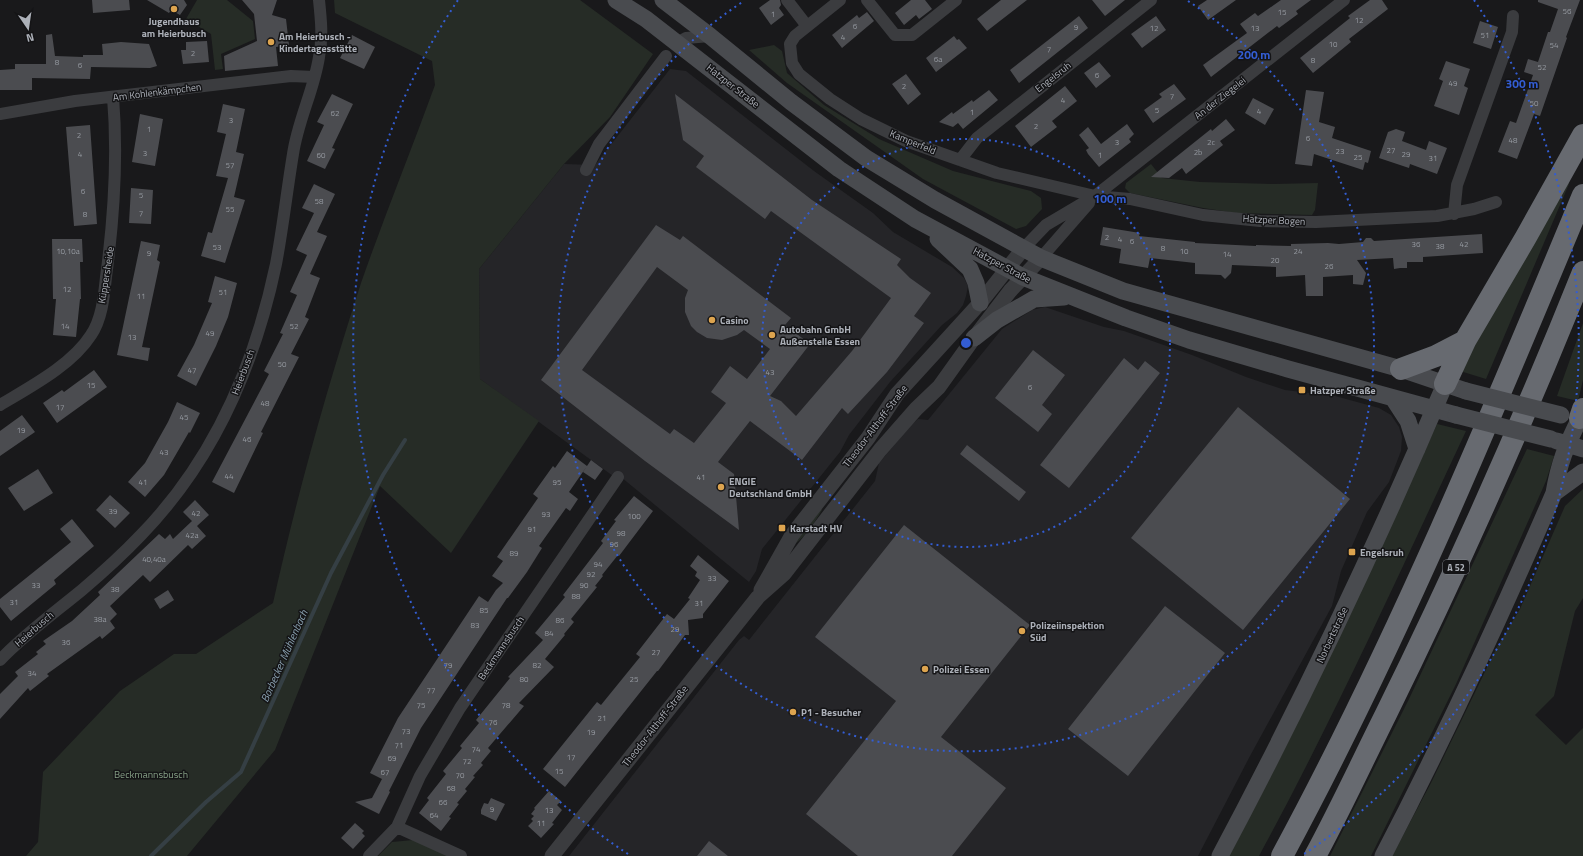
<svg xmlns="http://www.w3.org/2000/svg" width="1583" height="856" viewBox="0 0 1583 856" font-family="'Titillium Web',sans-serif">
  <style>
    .built { fill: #252528 }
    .green { fill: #262c26 }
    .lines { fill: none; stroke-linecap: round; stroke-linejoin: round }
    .stream { stroke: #353f44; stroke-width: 4 }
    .building { fill: #4b4c50; fill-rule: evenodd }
    .minor { stroke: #3b3c3f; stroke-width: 12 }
    .tertiary { stroke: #3b3c3f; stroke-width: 15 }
    .secondary { stroke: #494b4f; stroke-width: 17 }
    .motorway { stroke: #676a70; stroke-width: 22 }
    .secondary-bridge { stroke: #494b4f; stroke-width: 17 }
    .ring { fill: none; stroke: #335dd3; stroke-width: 2; stroke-dasharray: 2 4 }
    .poi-dot { fill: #dda44f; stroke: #141416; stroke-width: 1.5 }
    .labels { text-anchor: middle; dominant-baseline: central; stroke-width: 3; stroke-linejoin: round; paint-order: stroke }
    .number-label { font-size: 8px; fill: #94989f }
    .shield { fill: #141416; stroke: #7f8288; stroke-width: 1 }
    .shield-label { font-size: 9px; font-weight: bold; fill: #adb1b9 }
    .poi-label { font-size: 10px; font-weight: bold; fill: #adb1b9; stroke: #141416; text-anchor: start }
    .street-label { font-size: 10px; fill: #adb1b9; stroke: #141416 }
    .park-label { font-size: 10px; fill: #87a187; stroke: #141416 }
    .water-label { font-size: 11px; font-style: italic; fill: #89a0af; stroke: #141416 }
    .centre { fill: #335dd3; stroke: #141416; stroke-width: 2 }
    .ring-label { font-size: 12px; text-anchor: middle; font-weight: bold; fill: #335dd3; stroke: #141416; stroke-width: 3; stroke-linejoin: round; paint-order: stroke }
  </style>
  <rect width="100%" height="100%" fill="#19191b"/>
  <path class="built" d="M670 69 686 71 814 171 873 213 893 232 952 267 964 278 968 286 966 296 963 305 957 313 942 325 890 382 849 435 840 452 762 549 756 571 749 582 616 473 613 476 480 379 479 269 564 164 595 165Z
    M1045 307 1104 327 1124 331 1192 355 1246 377 1285 390 1335 396 1379 408 1391 415 1399 427 1402 437 1401 451 1389 482 1367 512 1341 571 1332 606 1250 756 1198 856H569L739 640 744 636 749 640 875 481 879 463 911 425 918 419 928 420 1002 329 1032 310Z"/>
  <path class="green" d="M197 0H227L253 21 255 39 221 54 223 69 215 70 211 34 186 19Z
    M334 0H580L653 54 610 117 564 164 479 269 480 379 539 421 451 553 380 486 275 750 187 856H26L38 842 43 772 120 691 174 654H196L273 603C297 495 327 388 361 283 384 217 411 151 435 85L432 61 335 13Z
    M774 45 782 51 787 73 824 105 879 139 953 171 1031 191 1041 198 1042 209 1026 226 1016 229 923 179 787 83 749 50Z
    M1151 164 1162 178 1200 182 1274 184 1318 183 1315 210 1312 215 1236 213 1203 208 1130 193 1125 188 1126 183Z
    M1571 172 1569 184 1486 379 1460 371Z
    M1583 323V380L1578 401 1557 396Z
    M1437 424 1466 431C1399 574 1334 718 1259 856H1229C1305 715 1371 569 1437 424Z
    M1527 449 1554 456 1546 481 1456 684 1371 856H1330L1409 699Z
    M1583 489V598L1575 611 1554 696 1535 715 1566 745 1583 728V856H1392L1431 783 1497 647 1520 609 1565 506Z
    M820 508 822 510C814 523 806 537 793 545Z
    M413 840 449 856H378L392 842Z"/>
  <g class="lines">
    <path class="stream" d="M151 856 206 802 241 772 331 573 383 475 405 440"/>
  </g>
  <path class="building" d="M92 0H129L130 10 93 13Z
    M147 0H184L187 5 180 15 171 10 169 13Z
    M242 0H277L272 15 286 19 289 45 276 47 278 66 225 71 224 56 257 41 254 14Z
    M770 0H780L781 5 779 8 784 15 771 25 759 8Z
    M911 0H925L932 9 919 19 916 15 904 25 895 13Z
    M1001 0H1027L987 31 977 19Z
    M1092 0H1125L1105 16Z
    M1207 0H1236L1208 20 1198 6Z
    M1281 0H1311L1296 11 1298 14 1279 28 1277 26 1211 77 1203 65 1247 33 1240 24 1255 13 1258 16Z
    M1370 0H1382L1388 9 1349 39 1351 42 1313 73 1300 58 1350 18 1348 16Z
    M1538 0H1580L1566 37 1567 38 1540 116 1534 114 1517 159 1498 152 1510 121 1516 123 1533 75 1524 72 1528 59 1538 62 1548 32H1550L1558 9 1538 2Z
    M867 12 874 21 842 48 832 35 857 15 859 18Z
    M1079 16 1088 28 1019 83 1010 70Z
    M1156 16 1166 30 1142 48 1131 34Z
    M1480 21 1498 27 1491 49 1473 43Z
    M52 34 55 56 83 57V55H103L102 44 121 42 149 44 157 66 150 68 91 67 90 79 32 78V90H0V70L15 69V64H46V35Z
    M352 35 375 47 364 69 340 58Z
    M954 36 957 40 959 39 967 48 936 72 926 58Z
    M207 41 209 62 183 64 181 50H186V42Z
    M1446 61 1470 69 1464 86 1468 88 1459 115 1434 106 1443 81 1439 79Z
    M1099 62 1111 76 1096 88 1084 73Z
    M906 74 921 94 908 105 892 84Z
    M1174 84 1186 99 1153 123 1144 110 1162 97 1159 94Z
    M1065 86 1077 101 1052 121 1057 127 1031 147 1015 126Z
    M989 90 998 100 963 129 958 123 953 127 939 122 952 112 953 114 972 100 973 102Z
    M1306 90 1324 92 1319 122 1335 127 1332 138 1371 151 1368 163 1365 162 1363 170 1314 154 1312 166 1295 164Z
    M332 94 353 104 332 148 335 149 325 169 307 161 324 125 317 122Z
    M675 94 812 200 901 259 897 265 910 278 931 293 914 316 924 323 887 372 848 414 842 408 802 460 750 421 718 462 734 474 739 530 645 461 541 380 656 225 680 240 683 236 791 318 785 325 810 344 770 396 781 401 796 416 852 351 891 298 771 211 765 219 696 167 704 156 683 140ZM657 267 688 290 685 298V312L691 326 697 332 707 338 722 340 737 335 744 330 770 349 747 379 730 366 711 392 726 403 694 443 674 429 670 434 582 370Z
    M1253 98 1274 109 1265 125 1245 113Z
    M223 104 245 109 236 152 244 154 234 197 245 200 225 263 201 256 208 232 212 233 228 178 216 176 226 134 217 132Z
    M140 114 163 119 155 166 132 162Z
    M1226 119 1235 130 1220 141 1223 145 1186 174 1182 168 1169 178 1151 177 1211 129 1212 131Z
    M1127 124 1134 134 1129 139 1131 142 1099 167 1088 154 1086 150 1089 148 1079 135 1088 127 1101 144Z
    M90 125 97 224 74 226 66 127Z
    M1396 129 1405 132 1402 141 1426 150 1429 141 1447 148 1437 174 1410 164 1409 168 1379 158 1388 132Z
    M314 184 335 194 317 232 327 236 310 274 320 278 305 317 309 319 291 354 299 357 261 432 263 433 234 493 212 482 269 374 264 371 283 334 280 333 297 295 290 292 307 255 296 250 314 213 302 208Z
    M131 188 153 190 151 224 129 223Z
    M1103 227 1140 233 1139 236 1195 242V243L1256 246V245L1291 246V244L1328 243 1339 244 1363 242 1366 238H1371L1374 241 1482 234 1483 253 1423 257V262H1407V268H1400L1394 269 1393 258 1357 260 1366 273 1363 285 1353 284V275L1323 277V296H1306L1305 275 1276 277V267L1232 265 1231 273 1225 279 1221 275 1195 274V263L1150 258 1148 268 1119 263 1121 249 1100 245Z
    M52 239H82L83 262H80L81 299H80L76 337 53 335 56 299H53Z
    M141 241 160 245 157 260 160 262 142 347 150 348 148 361 117 355Z
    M215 276 237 283 228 317 216 346 196 386 177 376 194 345 212 303 208 302Z
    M1033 350 1065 375 1042 405 1052 414 1038 432 995 398Z
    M1124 358 1138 370 1145 361 1160 373 1069 488 1040 465Z
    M94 370 107 387 57 423 43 403 62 390 64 392Z
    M177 402 200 413 190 433 189 432 164 475 145 497 128 482 145 463 168 422Z
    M1238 407 1350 499 1243 630 1131 538Z
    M22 415 35 432 0 456V431Z
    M967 445 1026 492 1019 501 960 454Z
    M567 451 587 466 569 492 578 499 570 511 566 508 539 546 542 548 527 572 508 598H507L421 728 389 791 390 792 379 814 355 802 372 798 382 779 370 773 398 718 479 596 488 602 496 590 503 583 492 576 503 561 497 557 538 498 533 494 553 466 555 468Z
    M591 460 603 469 595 480 583 472Z
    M38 469 53 493 24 511 8 488Z
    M110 495 130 513 115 528 96 510Z
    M634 496 653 511 619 556 618 555 602 575 603 576 595 586 597 587 571 619 574 622 564 634 565 635 545 659 554 667 519 703 524 706 488 748 491 751 481 763 483 765 473 776 475 777 465 789 467 791 457 803 459 804 449 817 451 818 441 831 419 813 429 800 427 798 446 774 443 771 462 748 460 746 479 723 476 720 510 678 508 677 543 640 535 633 565 597 563 595 603 543 601 541 616 521 614 520Z
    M195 500 209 515 197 526 206 536 192 549 188 545 150 582 143 575 110 606 117 614 110 621 115 628 102 639 100 636 47 674 49 676 30 691 28 688 0 719V694L18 676 15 672 38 654 36 652 46 644 43 641 72 621 100 595 98 592 159 534 165 539 170 534 173 539 192 521 183 512Z
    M72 519 94 546 54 580 56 584 11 621 0 607V599L71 542 60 529Z
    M904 525 1030 625 941 737 1006 788 952 856H858L806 814 896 701 815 637Z
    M698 555 729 581 703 614V618L688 620 689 635H685L658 671H657L565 787 543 769 597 702 601 705 640 657 636 654 667 614 674 619 690 599 688 598 700 580 695 576 697 572 690 566Z
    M168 590 174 600 160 609 154 599Z
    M1165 606 1225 653 1128 776 1068 729Z
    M549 791 561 801 557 805 562 810 552 823 554 824 541 838 528 826 533 821 531 819 534 816 531 814 535 809 534 808Z
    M491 798 505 804 496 821 481 814V810L484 803 488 804Z
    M355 823 364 831 362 833 365 836 353 849 341 838Z
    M709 841 728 856H697Z"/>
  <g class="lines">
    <path class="minor" d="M787 0 807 26
      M840 0 795 36 790 44 792 63 799 74 830 99 861 119 906 141 997 173 1095 196 1130 199 1203 215 1260 221 1316 222 1437 216 1474 209 1496 202
      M867 0 895 35H912L956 0
      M677 43 686 38 710 36
      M0 114 75 101 291 76 314 77
      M960 160 977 138 1151 0
      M586 170 599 144 666 56
      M1454 214 1457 185 1512 32 1513 16
      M1023 249 1046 225 1095 196 1344 0
      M1041 258 1089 203
      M0 405C30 387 72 365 91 335 102 319 104 296 106 277 114 217 118 157 113 97
      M0 660C25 634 54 613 82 590 102 573 122 555 141 535 213 461 255 364 276 264 283 227 287 190 293 154 298 120 314 90 319 57 323 38 321 19 319 0
      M397 827 461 856
      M369 856 397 827 420 776 460 708 618 477"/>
    <path class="tertiary" d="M761 590 792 535 868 438 897 394 980 303 1023 249
      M552 856 758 597 784 574 880 450 916 409 939 387 974 338 1010 291 1041 258"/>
    <path class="secondary" d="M616 0 646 19 839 169 915 219 1023 277 1126 318 1189 340 1288 369 1456 415
      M663 0 710 36 791 102 866 158 935 200 1041 258 1123 291 1401 369 1466 391
      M938 239 970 269 976 283 980 303
      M974 338 997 320 1034 299 1064 297
      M1393 398 1408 421 1417 449
      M1557 441 1583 449
      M1554 493 1583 472
      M1220 856C1302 702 1377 544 1445 384
      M1383 856C1445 737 1501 616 1554 493 1559 463 1566 446 1580 418"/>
    <path class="motorway" d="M1401 369 1436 356 1465 341
      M1445 384 1465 341 1526 237 1583 135
      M1580 418 1583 409
      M1282 856C1397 643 1490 419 1583 195
      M1315 856C1340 810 1362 762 1386 714 1457 570 1523 422 1583 272"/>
    <path class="secondary-bridge" d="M1466 391 1561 415
      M1456 415 1551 439"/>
  </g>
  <g class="ring">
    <circle cx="966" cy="343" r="204"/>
    <path d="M1188 1A408 408 0 1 1 744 1"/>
    <path d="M628 854A613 613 0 0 1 458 0M1474 0A613 613 0 0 1 1304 854"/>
  </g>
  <g class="poi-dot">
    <circle cx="174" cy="9" r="4"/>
    <circle cx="271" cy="42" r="4"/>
    <circle cx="712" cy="320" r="4"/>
    <circle cx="772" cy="335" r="4"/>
    <rect x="1298" y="386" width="8" height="8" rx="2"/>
    <circle cx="721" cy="487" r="4"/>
    <rect x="778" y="524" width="8" height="8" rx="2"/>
    <rect x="1348" y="548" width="8" height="8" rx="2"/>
    <circle cx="1022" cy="631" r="4"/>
    <circle cx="925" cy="669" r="4"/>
    <circle cx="793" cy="712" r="4"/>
  </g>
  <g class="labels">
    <g class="number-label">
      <text x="1567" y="11">56</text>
      <text x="1282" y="12">15</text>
      <text x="773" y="14">1</text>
      <text x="1359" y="20">12</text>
      <text x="855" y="26">6</text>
      <text x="1076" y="27">9</text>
      <text x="1154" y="28">12</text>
      <text x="1255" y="28">13</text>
      <text x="1485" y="35">51</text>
      <text x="843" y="37">4</text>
      <text x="1333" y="44">10</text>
      <text x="1554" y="45">54</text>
      <text x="1049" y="49">7</text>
      <text x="193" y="53">2</text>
      <text x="938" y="59">6a</text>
      <text x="1313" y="60">8</text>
      <text x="57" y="62">8</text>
      <text x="80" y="65">6</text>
      <text x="1542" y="67">52</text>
      <text x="1097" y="75">6</text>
      <text x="1453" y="83">49</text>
      <text x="904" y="86">2</text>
      <text x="1172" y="96">7</text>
      <text x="1063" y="100">4</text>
      <text x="1534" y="103">50</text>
      <text x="1157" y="110">5</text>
      <text x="1259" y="111">4</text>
      <text x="972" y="112">1</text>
      <text x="335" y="113">62</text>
      <text x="231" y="120">3</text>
      <text x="1036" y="126">2</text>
      <text x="149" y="129">1</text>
      <text x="79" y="135">2</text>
      <text x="1308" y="138">6</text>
      <text x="1513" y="140">48</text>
      <text x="1117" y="142">3</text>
      <text x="1211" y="142">2c</text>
      <text x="1391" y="150">27</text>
      <text x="1340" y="151">23</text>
      <text x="1198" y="152">2b</text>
      <text x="145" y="153">3</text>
      <text x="80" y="154">4</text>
      <text x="1406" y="154">29</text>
      <text x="321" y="155">60</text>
      <text x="1100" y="155">1</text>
      <text x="1358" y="157">25</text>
      <text x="1433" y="158">31</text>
      <text x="230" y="165">57</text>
      <text x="83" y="191">6</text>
      <text x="141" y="195">5</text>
      <text x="319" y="201">58</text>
      <text x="230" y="209">55</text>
      <text x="141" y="213">7</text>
      <text x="85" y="214">8</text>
      <text x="1107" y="237">2</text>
      <text x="1120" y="239">4</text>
      <text x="1132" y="241">6</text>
      <text x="1416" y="244">36</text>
      <text x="1464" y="244">42</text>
      <text x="1440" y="246">38</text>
      <text x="217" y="247">53</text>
      <text x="1163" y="248">8</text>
      <text x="68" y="251">10,10a</text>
      <text x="1184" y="251">10</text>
      <text x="1298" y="251">24</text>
      <text x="149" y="253">9</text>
      <text x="1227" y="254">14</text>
      <text x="1275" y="260">20</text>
      <text x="1329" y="266">26</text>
      <text x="67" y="289">12</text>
      <text x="223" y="292">51</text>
      <text x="141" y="296">11</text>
      <text x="65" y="326">14</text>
      <text x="294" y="326">52</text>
      <text x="210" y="333">49</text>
      <text x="132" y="337">13</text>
      <text x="282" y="364">50</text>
      <text x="192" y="370">47</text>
      <text x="770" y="372">43</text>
      <text x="91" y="385">15</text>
      <text x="1030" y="387">6</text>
      <text x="265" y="403">48</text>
      <text x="60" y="407">17</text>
      <text x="184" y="417">45</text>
      <text x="21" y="430">19</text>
      <text x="247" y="439">46</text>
      <text x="164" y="452">43</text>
      <text x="229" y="476">44</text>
      <text x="701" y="477">41</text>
      <text x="143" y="482">41</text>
      <text x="557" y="482">95</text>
      <text x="113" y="511">39</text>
      <text x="196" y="513">42</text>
      <text x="546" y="514">93</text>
      <text x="634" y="516">100</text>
      <text x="532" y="529">91</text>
      <text x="621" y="533">98</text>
      <text x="192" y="535">42a</text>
      <text x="614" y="544">96</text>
      <text x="514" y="553">89</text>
      <text x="154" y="559">40,40a</text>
      <text x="598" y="564">94</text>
      <text x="591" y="574">92</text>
      <text x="712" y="578">33</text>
      <text x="36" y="585">33</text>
      <text x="584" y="585">90</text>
      <text x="115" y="589">38</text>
      <text x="576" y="596">88</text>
      <text x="14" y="602">31</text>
      <text x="699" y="603">31</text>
      <text x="484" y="610">85</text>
      <text x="100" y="619">38a</text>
      <text x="560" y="620">86</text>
      <text x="475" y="625">83</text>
      <text x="675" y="629">29</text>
      <text x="549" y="633">84</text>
      <text x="66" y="642">36</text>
      <text x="656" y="652">27</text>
      <text x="448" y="665">79</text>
      <text x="537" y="665">82</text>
      <text x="32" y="673">34</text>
      <text x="524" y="679">80</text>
      <text x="634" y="679">25</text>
      <text x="431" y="690">77</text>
      <text x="421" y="705">75</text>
      <text x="506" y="705">78</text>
      <text x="602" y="718">21</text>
      <text x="493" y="722">76</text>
      <text x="406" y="731">73</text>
      <text x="591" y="732">19</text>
      <text x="399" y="745">71</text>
      <text x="476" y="749">74</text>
      <text x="571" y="757">17</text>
      <text x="392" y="758">69</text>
      <text x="467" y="761">72</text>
      <text x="559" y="771">15</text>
      <text x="385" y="772">67</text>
      <text x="460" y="775">70</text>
      <text x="451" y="788">68</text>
      <text x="443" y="802">66</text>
      <text x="492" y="809">9</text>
      <text x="549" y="810">13</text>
      <text x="434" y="815">64</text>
      <text x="541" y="823">11</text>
    </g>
    <rect class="shield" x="1443" y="560" width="26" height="14" rx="3"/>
    <g class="shield-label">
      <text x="1456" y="567">A 52</text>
    </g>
    <g class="poi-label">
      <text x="174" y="21" text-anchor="middle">Jugendhaus<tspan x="174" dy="12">am Heierbusch</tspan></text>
      <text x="279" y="36">Am Heierbusch -<tspan x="279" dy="12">Kindertagesstätte</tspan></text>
      <text x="720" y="320">Casino</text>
      <text x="780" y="329">Autobahn GmbH<tspan x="780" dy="12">Außenstelle Essen</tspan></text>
      <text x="1310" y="390">Hatzper Straße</text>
      <text x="729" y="481">ENGIE<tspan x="729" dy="12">Deutschland GmbH</tspan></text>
      <text x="790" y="528">Karstadt HV</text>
      <text x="1360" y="552">Engelsruh</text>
      <text x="1030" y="625">Polizeiinspektion<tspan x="1030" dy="12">Süd</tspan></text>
      <text x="933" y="669">Polizei Essen</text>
      <text x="801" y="712">P1 - Besucher</text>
    </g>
    <g class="street-label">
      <text transform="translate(1053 77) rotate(-38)">Engelsruh</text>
      <text transform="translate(733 86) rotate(38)">Hatzper Straße</text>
      <text transform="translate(157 92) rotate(-7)">Am Kohlenkämpchen</text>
      <text transform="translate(1220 98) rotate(-38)">An der Ziegelei</text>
      <text transform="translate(913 142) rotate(22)">Kamperfeld</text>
      <text transform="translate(1274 220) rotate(3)">Hatzper Bogen</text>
      <text transform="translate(1002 265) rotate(28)">Hatzper Straße</text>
      <text transform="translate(106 275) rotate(-81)">Küppersheide</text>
      <text transform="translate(243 372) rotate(-69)">Heierbusch</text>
      <text transform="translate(875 426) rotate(-53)">Theodor-Althoff-Straße</text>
      <text transform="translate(34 629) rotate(-41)">Heierbusch</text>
      <text transform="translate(1332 635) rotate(-65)">Norbertstraße</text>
      <text transform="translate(501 648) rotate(-56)">Beckmannsbusch</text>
      <text transform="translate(655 726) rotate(-52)">Theodor-Althoff-Straße</text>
    </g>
    <g class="park-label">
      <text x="151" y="774">Beckmannsbusch</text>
    </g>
    <g class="water-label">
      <text transform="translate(284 656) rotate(-66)">Borbecker Mühlenbach</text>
    </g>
  </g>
  <circle cx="966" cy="343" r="6" class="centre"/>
  <g class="ring-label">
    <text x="1254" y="59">200 m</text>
    <text x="1522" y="88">300 m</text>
    <text x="1110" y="203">100 m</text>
  </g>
  <g transform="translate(28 28) rotate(167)" stroke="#141416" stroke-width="3" paint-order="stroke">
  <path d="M0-3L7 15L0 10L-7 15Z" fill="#adb1b9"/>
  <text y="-6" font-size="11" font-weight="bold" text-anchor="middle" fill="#adb1b9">N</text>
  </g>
</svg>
